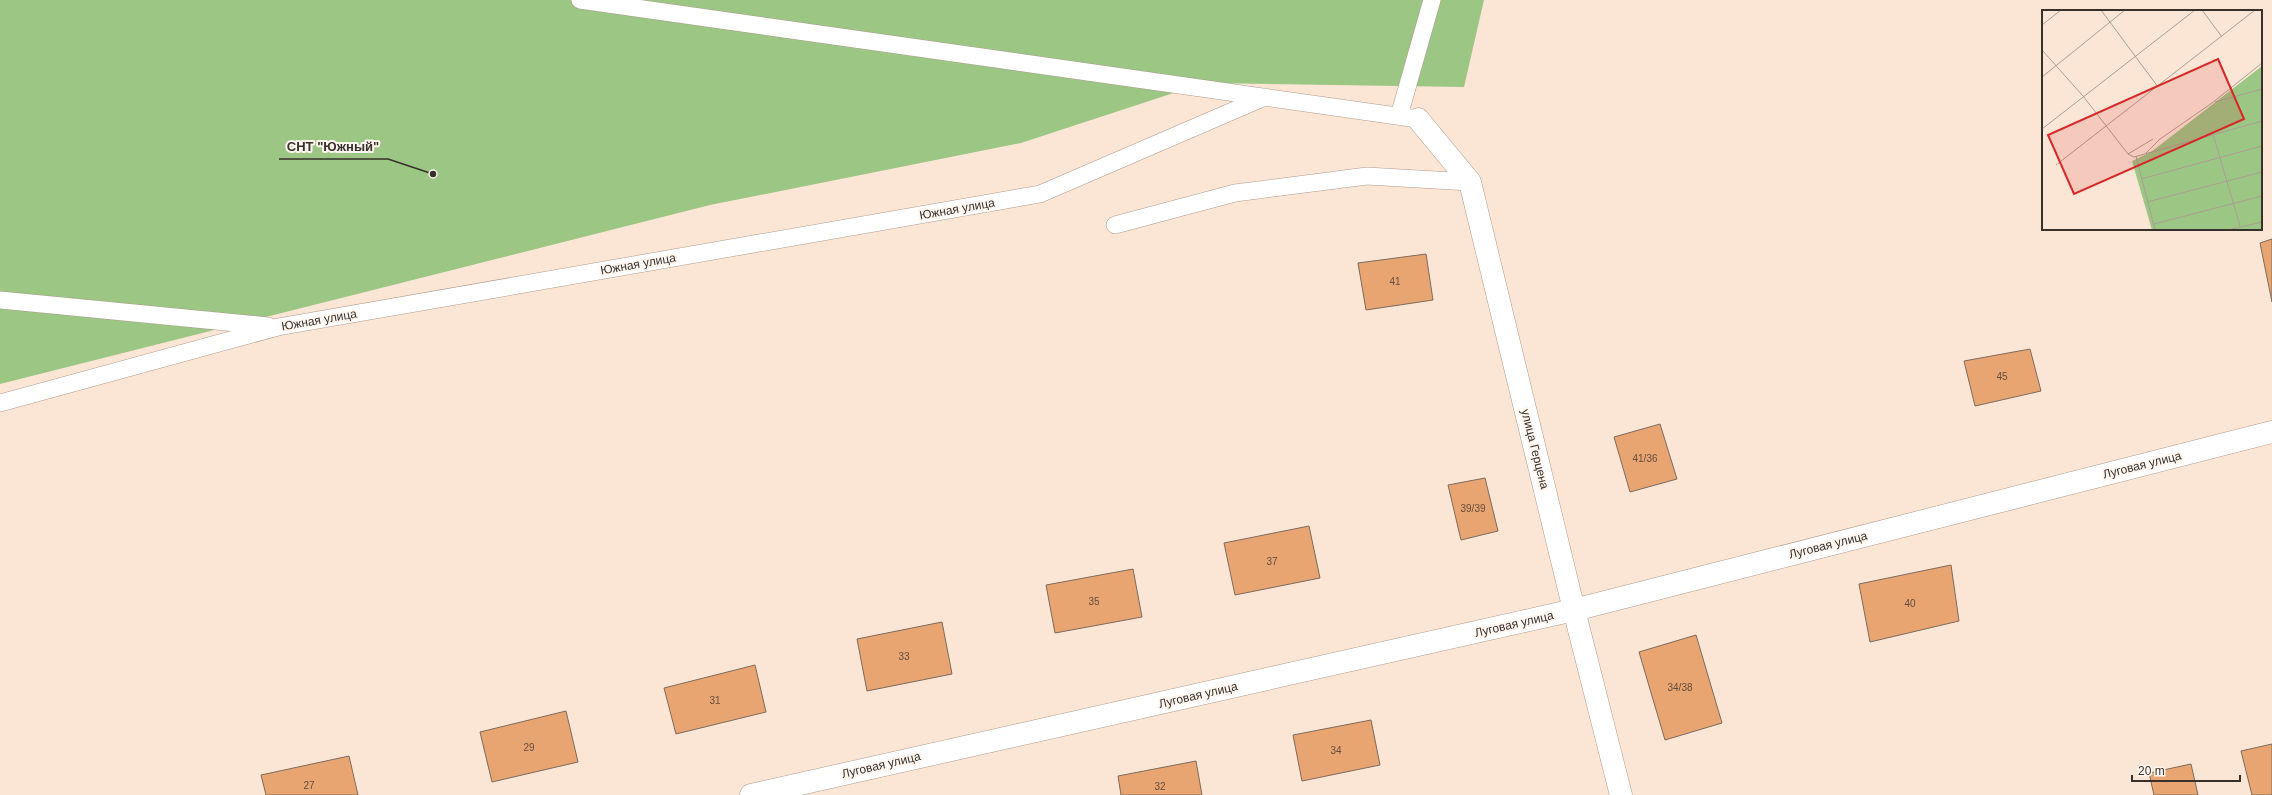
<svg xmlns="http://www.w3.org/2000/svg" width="2272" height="795" font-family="Arial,sans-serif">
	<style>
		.green { fill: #9bc684 }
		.building { fill: #e9a571; stroke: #7d6a5d }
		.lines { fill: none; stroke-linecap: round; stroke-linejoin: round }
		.service-casing { stroke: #ae9a8c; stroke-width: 18 }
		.minor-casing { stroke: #ae9a8c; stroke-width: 23 }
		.tertiary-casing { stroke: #ae9a8c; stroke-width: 23 }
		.service { stroke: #fff; stroke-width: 17 }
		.minor { stroke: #fff; stroke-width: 22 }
		.tertiary { stroke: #fff; stroke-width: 22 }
		.labels { text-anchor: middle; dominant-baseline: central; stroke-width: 4; stroke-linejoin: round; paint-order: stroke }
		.number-label { font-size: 10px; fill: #644d3c }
		.street-label { font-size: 12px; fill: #38302a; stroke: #fef6ef }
		.inset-road { fill: none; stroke: #ad9d91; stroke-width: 1 }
		.view { fill: #d62828; fill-opacity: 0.15; stroke: #d62828; stroke-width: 2 }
		.inset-edge { fill: none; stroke: #38302a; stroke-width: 2 }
		.leader { fill: none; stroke: #38302a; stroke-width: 1.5 }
		.callout-dot { fill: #38302a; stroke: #fef6ef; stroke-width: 1.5 }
		.callout-label { font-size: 13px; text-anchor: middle; font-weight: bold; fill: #38302a; stroke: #fef6ef; stroke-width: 4; stroke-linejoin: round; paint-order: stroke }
	</style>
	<rect width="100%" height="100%" fill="#fbe6d6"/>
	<path class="green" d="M 0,0 L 1484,0 L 1464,87 L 1204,83 L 1021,143 L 710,205 L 0,384 Z"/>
	<path class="building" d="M 2272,239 L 2272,302 L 2260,243 Z
		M 1426,254 L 1433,300 L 1366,310 L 1358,263 Z
		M 2030,349 L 2041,391 L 1975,406 L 1964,361 Z
		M 1660,424 L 1677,479 L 1630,492 L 1614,437 Z
		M 1485,478 L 1498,531 L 1461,540 L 1448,485 Z
		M 1309,526 L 1320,578 L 1235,595 L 1224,543 Z
		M 1951,565 L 1959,621 L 1870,642 L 1859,584 Z
		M 1133,569 L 1142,617 L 1055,633 L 1046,585 Z
		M 942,622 L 952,674 L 867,691 L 857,639 Z
		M 1696,635 L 1722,723 L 1665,740 L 1639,652 Z
		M 755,665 L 766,712 L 676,734 L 664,688 Z
		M 566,711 L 578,762 L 492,782 L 480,732 Z
		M 1371,720 L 1380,765 L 1302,781 L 1293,735 Z
		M 2272,744 L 2272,795 L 2252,795 L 2241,751 Z
		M 349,756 L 358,795 L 266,795 L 261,775 Z
		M 1196,761 L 1202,795 L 1121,795 L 1118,776 Z
		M 2191,764 L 2198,795 L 2154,795 L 2149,773 Z"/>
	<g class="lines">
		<g class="service-casing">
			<path id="service" d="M 580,0 L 1418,119
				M 1399,116 L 1432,0
				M 1115,225 L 1235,193 L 1367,176 L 1470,182
				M 0,300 L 268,326
				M 0,403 L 278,327 L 1040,194 L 1265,97"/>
		</g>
		<g class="minor-casing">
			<path id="minor" d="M 751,795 L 1574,610 L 2272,432"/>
		</g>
		<g class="tertiary-casing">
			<path id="tertiary" d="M 1418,119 L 1470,182 L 1574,610 L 1621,795"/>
		</g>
		<use href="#service" class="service"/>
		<use href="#minor" class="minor"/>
		<use href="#tertiary" class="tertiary"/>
	</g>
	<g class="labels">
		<g class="number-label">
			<text x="1395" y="281">41</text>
			<text x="2002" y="376">45</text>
			<text x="1645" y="458">41/36</text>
			<text x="1473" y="508">39/39</text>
			<text x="1272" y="561">37</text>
			<text x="1094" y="601">35</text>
			<text x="1910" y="603">40</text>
			<text x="904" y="656">33</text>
			<text x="1680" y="687">34/38</text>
			<text x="715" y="700">31</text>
			<text x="529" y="747">29</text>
			<text x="1336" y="750">34</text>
			<text x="309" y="785">27</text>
			<text x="1160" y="786">32</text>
		</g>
		<g class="street-label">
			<text transform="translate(957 209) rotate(-10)">Южная улица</text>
			<text transform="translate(638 264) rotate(-10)">Южная улица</text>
			<text transform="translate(319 320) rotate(-10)">Южная улица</text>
			<text transform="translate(1535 449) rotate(76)">улица Герцена</text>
			<text transform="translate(2142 465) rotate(-14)">Луговая улица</text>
			<text transform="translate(1828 545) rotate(-14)">Луговая улица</text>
			<text transform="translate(1514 624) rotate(-13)">Луговая улица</text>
			<text transform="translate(1198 695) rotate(-13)">Луговая улица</text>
			<text transform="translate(881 765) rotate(-13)">Луговая улица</text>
		</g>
	</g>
	<g transform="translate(2042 10)">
		<rect width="220" height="220" fill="#fbe6d6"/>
		<path d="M 220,56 L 220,220 L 110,220 L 90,151 L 109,142 Z" fill="#9bc684"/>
		<path class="inset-road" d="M 59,0 L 116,77M 160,0 L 180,27M 0,15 L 19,0M 0,40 L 41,86 L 86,144 L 92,147 L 220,111M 0,67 L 83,0M 173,92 L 220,79M 0,119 L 153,0M 171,124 L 198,216M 104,143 L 118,129 L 170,93 L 220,53M 86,144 L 111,129M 94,146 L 113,220M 14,155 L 213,0M 99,169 L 220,136M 105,192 L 220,162M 112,214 L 220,186M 186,220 L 220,212"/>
		<path class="view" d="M 176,49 L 202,109 L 32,184 L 6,125 Z"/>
		<rect width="220" height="220" class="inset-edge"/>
	</g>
	<path class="leader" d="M433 174L388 159H279"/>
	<circle class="callout-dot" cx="433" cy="174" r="4"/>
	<g class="callout-label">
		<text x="333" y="151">СНТ "Южный"</text>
	</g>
	<path d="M2132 775v6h108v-6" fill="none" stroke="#38302a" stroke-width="2"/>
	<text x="2138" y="775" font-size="12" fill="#38302a" stroke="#fef6ef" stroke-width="3" paint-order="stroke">20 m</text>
</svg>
